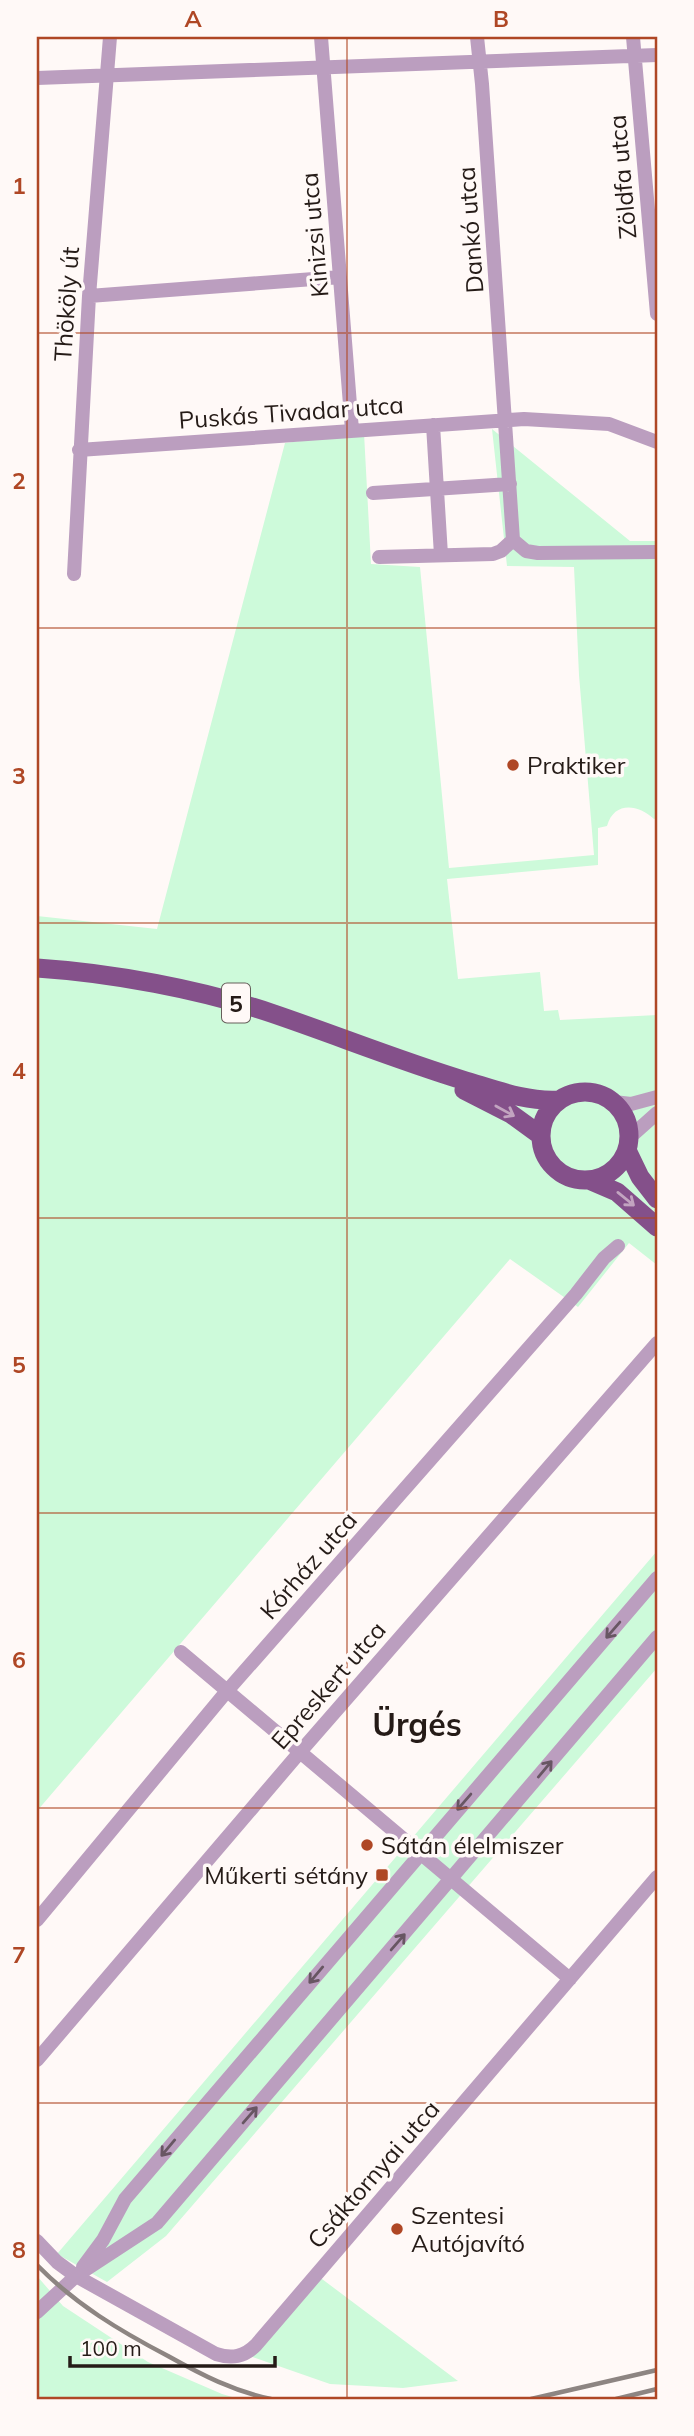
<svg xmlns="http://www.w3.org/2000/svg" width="694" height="2436" font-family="Mulish,sans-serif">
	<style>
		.green { fill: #cdfada }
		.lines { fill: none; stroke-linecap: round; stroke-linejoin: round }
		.minor { stroke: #bb9ebf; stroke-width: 14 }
		.major { stroke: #84508a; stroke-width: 19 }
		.rail { stroke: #8d8582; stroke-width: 4.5 }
		.oneway { stroke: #c2a4c0 }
		.oneway2 { stroke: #685663 }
		.grid { fill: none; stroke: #af4725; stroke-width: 2; stroke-opacity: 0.55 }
		.poi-dot { fill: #af4725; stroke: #fff9f7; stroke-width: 2.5 }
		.labels { text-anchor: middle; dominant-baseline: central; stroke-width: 7; stroke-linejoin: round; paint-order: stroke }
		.shield { fill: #fff9f7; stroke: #665e5a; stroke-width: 2 }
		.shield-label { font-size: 23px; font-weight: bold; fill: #251b17 }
		.street-label { font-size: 24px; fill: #251b17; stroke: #fff9f7 }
		.poi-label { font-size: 24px; fill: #251b17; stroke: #fff9f7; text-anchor: start }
		.district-label { font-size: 32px; font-weight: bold; fill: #251b17; stroke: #fff9f7 }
		.neatline { fill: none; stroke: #af4725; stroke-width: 2.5 }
		.grid-label { font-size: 23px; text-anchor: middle; font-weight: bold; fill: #af4725 }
	</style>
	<rect width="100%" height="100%" fill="#fff9f7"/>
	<path class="green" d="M 492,429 L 630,541 L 657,541 L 657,818 L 654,819 C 638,804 614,801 607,826 L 598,828 L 598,865 L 447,879 L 458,979 L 540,972 L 544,1011 L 558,1010 L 560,1020 L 657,1015 L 657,1265 L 629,1243 L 578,1307 L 510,1259 L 37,1811 L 37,916 L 157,929 L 285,443 L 364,433 L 371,564 L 420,567 L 449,868 L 594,855 L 579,675 L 574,567 L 507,566 Z
		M 657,1551 L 657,1668 L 166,2236 L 107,2282 L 57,2254 Z
		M 37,2276 L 63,2306 L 148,2362 L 222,2394 L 239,2399 L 37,2399 Z
		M 318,2276 L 458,2381 L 403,2388 L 330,2384 L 244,2354 Z"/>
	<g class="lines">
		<path class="minor" d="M 321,37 L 352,430
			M 477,37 L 482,84 L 513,540 L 526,551 L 538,553 L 657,552
			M 633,37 L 657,314
			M 37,78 L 657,55
			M 89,296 L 340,277
			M 433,425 L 441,555
			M 79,450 L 524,419 L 609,424 L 657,442
			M 373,493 L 510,484
			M 379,557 L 493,554 L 501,551 L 513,540
			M 74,574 L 89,296 L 110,37
			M 614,1102 L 631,1104 L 657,1097
			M 629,1138 L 657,1113
			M 181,1652 L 570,1979
			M 37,1920 L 227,1691 L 576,1294 L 604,1258 L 618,1246
			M 37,2060 L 300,1752 L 657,1343
			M 37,2241 L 57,2262 L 76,2276 L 216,2354 C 232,2359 244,2357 256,2345 L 657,1877
			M 83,2267 L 103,2240 L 125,2199 L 657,1578
			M 37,2312 L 76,2276 L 157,2223 L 657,1637"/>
		<path class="major" d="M 37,968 C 112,973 199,989 271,1013 C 336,1035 400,1061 466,1081 C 496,1090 527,1102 559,1100
			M 464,1090 L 511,1114 L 540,1135
			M541 1136a44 44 0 1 1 88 0a44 44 0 1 1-88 0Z
			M 627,1150 L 640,1177 L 657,1199
			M 589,1180 L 617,1192 L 657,1227"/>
		<path class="rail" d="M 37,2265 C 75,2304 120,2331 168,2356 C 202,2375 233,2391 271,2399
			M 531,2399 L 657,2370
			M 616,2399 L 657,2389"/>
	</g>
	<defs><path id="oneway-shaft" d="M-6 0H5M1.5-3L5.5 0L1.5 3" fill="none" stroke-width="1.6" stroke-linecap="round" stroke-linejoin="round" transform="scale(1.75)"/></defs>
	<g class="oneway">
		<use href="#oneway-shaft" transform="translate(505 1111) rotate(29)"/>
		<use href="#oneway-shaft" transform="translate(626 1199) rotate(39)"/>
	</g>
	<g class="oneway2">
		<use href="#oneway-shaft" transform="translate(613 1630) rotate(131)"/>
		<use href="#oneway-shaft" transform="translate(545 1769) rotate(-50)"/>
		<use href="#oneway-shaft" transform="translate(464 1802) rotate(131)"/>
		<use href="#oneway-shaft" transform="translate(398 1942) rotate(-49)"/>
		<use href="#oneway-shaft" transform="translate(316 1975) rotate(130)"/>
		<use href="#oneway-shaft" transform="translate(250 2115) rotate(-49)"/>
		<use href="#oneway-shaft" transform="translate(168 2148) rotate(130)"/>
	</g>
	<path class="grid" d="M 347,37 L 347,2399M 37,333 L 657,333M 37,628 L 657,628M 37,923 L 657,923M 37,1218 L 657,1218M 37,1513 L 657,1513M 37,1808 L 657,1808M 37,2103 L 657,2103"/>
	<g class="poi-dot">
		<circle cx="513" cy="765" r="7"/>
		<circle cx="367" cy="1845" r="7"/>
		<rect x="375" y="1868" width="14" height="14" rx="3.5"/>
		<circle cx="397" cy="2229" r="7"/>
	</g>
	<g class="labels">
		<rect class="shield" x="222" y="983.5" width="28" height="39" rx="5"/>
		<g class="shield-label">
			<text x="236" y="1003">5</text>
		</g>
		<g class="street-label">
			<text transform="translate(622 177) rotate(-95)">Zöldfa utca</text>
			<text transform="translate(470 230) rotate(-94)">Dankó utca</text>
			<text transform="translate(314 235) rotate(-95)">Kinizsi utca</text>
			<text transform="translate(66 304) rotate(-86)">Thököly út</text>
			<text transform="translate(291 412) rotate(-4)">Puskás Tivadar utca</text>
			<text transform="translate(308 1565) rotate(-49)">Kórház utca</text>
			<text transform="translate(328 1685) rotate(-49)">Epreskert utca</text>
			<text transform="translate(373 2174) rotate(-49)">Csáktornyai utca</text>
		</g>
		<g class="poi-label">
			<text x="527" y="765">Praktiker</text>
			<text x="381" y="1845">Sátán élelmiszer</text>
			<text x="368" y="1875" text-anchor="end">Műkerti sétány</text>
			<text x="411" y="2215">Szentesi<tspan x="411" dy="28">Autójavító</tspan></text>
		</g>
		<g class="district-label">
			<text x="417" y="1724">Ürgés</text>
		</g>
	</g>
	<rect width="694" height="2436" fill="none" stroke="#fff9f7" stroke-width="77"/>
	<path d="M70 2356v10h205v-10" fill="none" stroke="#251b17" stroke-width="3.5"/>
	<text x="80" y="2356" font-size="21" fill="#251b17" stroke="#fff9f7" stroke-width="5" paint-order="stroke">100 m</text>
	<rect x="38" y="38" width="618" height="2360" class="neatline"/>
	<g class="grid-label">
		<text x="193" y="27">A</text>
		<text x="501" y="27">B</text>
		<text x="19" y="194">1</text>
		<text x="19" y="489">2</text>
		<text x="19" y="784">3</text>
		<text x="19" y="1079">4</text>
		<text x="19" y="1373">5</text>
		<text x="19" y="1668">6</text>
		<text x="19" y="1963">7</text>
		<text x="19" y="2258">8</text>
	</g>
</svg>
